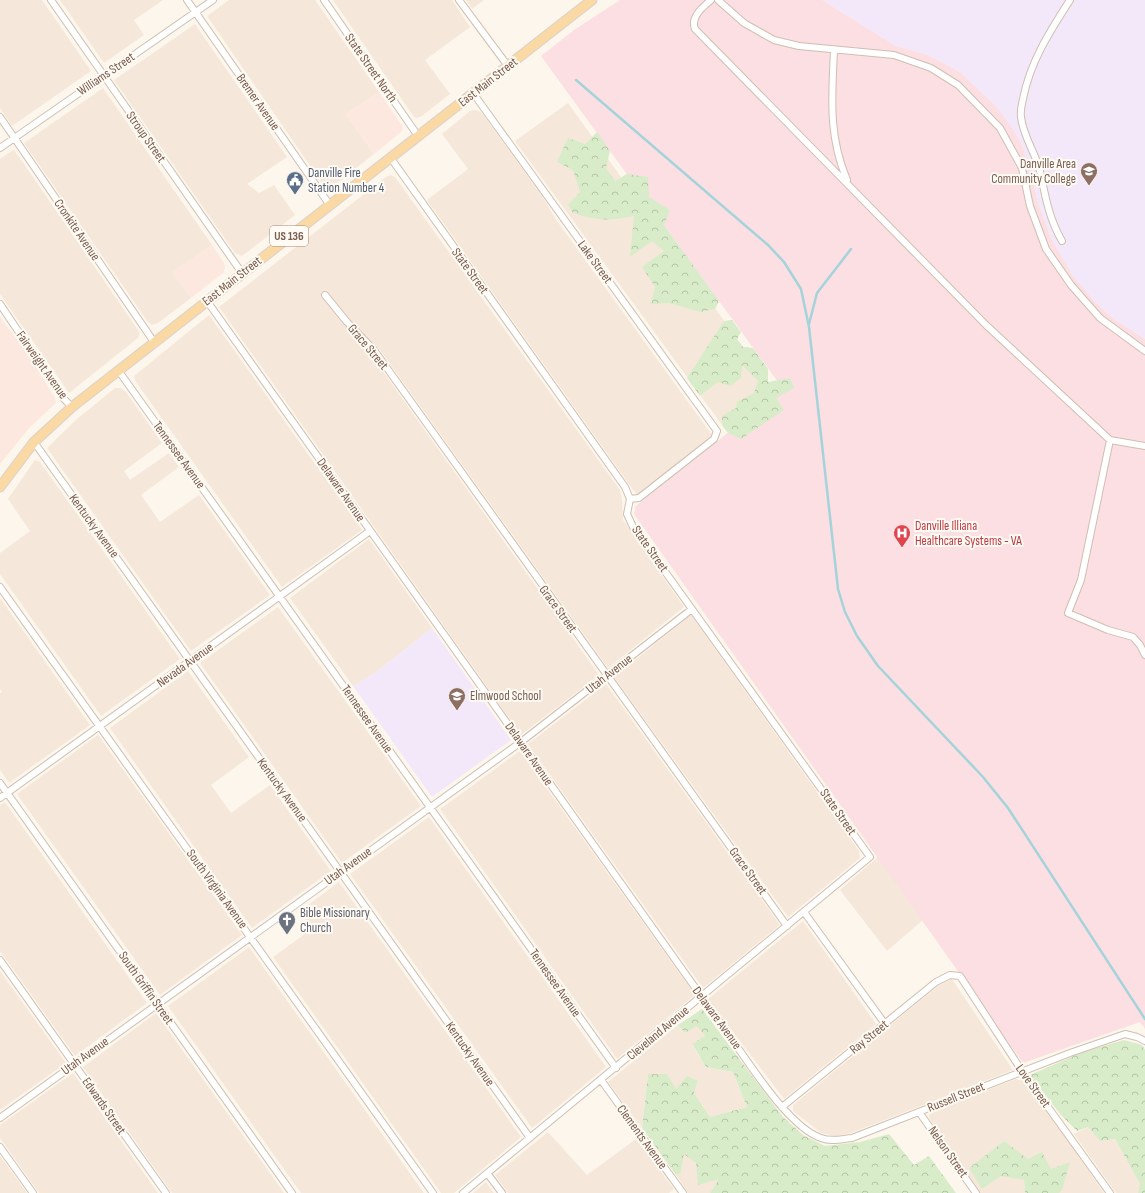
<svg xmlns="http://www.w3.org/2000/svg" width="1145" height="1193" font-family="'Sofia Sans Condensed',sans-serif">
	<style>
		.residential { fill: #f5e8da }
		.commercial { fill: #fde8e0 }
		.education { fill: #f3e8fa }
		.medical { fill: #fbdfe3 }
		.forest { fill: url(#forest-crowns) }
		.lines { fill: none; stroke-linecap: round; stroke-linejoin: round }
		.stream { stroke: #a5d3da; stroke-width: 2.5 }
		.street-casing { stroke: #d1beb0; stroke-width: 8 }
		.primary-casing { stroke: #dad1cd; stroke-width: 11 }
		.street { stroke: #fff; stroke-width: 6 }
		.primary { stroke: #fbd9a5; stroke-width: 9 }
		.labels { text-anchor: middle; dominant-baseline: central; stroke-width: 4; stroke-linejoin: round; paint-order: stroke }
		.shield { fill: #fffaf3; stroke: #a28b7f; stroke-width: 1 }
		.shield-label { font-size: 12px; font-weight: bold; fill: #7a5c4d }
		.street-label { font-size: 13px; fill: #7a5c4d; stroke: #fffaf3 }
		.education-label { font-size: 13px; fill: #785e54; stroke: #fffaf3; text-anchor: end }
		.service-label { font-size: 13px; fill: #4e5e75; stroke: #fffaf3; text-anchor: start }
		.health-label { font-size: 13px; fill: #be3a42; stroke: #fffaf3; text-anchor: start }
		.worship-label { font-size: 13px; fill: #5b616d; stroke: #fffaf3; text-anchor: start }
	</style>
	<defs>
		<pattern id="forest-crowns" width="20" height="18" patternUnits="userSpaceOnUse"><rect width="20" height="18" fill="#d8ecc9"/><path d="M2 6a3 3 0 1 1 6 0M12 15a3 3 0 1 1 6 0" fill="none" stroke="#b4c2a5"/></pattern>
	</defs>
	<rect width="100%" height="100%" fill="#fdf6ec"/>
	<path class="residential" d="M 0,0 L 42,0 L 91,71 L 12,126 L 0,108 Z
		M 60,0 L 163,0 L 134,20 L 144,35 L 104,63 Z
		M 229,0 L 315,0 L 379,92 L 346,114 L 374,154 L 333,186 L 328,188 L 324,186 L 207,16 Z
		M 333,0 L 452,0 L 470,27 L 425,60 L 450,94 L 422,116 L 417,118 L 414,117 Z
		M 466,0 L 484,0 L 472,9 Z
		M 195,24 L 287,157 L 247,184 L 259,193 L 274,185 L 295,215 L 242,256 L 235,253 L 114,80 Z
		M 103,88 L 212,245 L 173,272 L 191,298 L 158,323 L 152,325 L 148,322 L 24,143 Z
		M 568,103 L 773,389 L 722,425 L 515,141 Z
		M 476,110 L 482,113 L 544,199 L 557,221 L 712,435 L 640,493 L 636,494 L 427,200 L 468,169 L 442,134 L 470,111 Z
		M 13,150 L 15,151 L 140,333 L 138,338 L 69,393 L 0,294 L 0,159 Z
		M 391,175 L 395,177 L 620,490 L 622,499 L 623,520 L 684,607 L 608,668 L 380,350 L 348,319 L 326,290 L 321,293 L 372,356 L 599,675 L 521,735 L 219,307 L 386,177 Z
		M 209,315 L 362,530 L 282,587 L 136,382 L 134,376 Z
		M 115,388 L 121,388 L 126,392 L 162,443 L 124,471 L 130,480 L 169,453 L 179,467 L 141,495 L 160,522 L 199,495 L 270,595 L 191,651 L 47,448 L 77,419 Z
		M 35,460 L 40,462 L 180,659 L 101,716 L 0,574 L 0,553 L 30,531 L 8,499 Z
		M 369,539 L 432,628 L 375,673 L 353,686 L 290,598 Z
		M 0,598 L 90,725 L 9,783 L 0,770 L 0,693 L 2,692 L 0,689 Z
		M 278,607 L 421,806 L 342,863 L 200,663 Z
		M 691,615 L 859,851 L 860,858 L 788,917 L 614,677 Z
		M 188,671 L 249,757 L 211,785 L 231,813 L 270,785 L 331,871 L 252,928 L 110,728 Z
		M 606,684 L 780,925 L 703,988 L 528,744 Z
		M 98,735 L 242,935 L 160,995 L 17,794 Z
		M 520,751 L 695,995 L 617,1059 L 440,809 Z
		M 5,802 L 147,1003 L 75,1056 L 0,951 L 0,805 Z
		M 429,817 L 606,1067 L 532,1128 L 350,874 Z
		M 878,857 L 923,920 L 887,951 L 840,890 Z
		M 339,882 L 521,1137 L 454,1193 L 441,1193 L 273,957 L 312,929 L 300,911 Z
		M 803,921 L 876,1024 L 784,1099 L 708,999 Z
		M 249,947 L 424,1193 L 301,1193 L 168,1006 Z
		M 0,971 L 66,1063 L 0,1110 Z
		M 952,979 L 1013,1070 L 851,1133 L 836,1136 L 821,1133 L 793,1111 L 793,1105 L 938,986 Z
		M 156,1013 L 284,1193 L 172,1193 L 83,1067 Z
		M 678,1025 L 685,1033 L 697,1025 L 705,1036 L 692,1045 L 706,1067 L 733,1072 L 747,1107 L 710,1117 L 694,1093 L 698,1081 L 676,1089 L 648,1074 L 642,1128 L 608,1082 Z
		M 73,1073 L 158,1193 L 39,1193 L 0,1138 L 0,1125 Z
		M 1016,1079 L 1023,1081 L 1063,1134 L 1104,1193 L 1047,1193 L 1004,1141 L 969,1168 L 1024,1180 L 1025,1193 L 980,1193 L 929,1118 L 930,1112 Z
		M 1088,1127 L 1100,1141 L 1115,1139 L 1145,1193 L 1116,1193 L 1074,1134 Z
		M 548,1132 L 587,1175 L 636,1139 L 674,1189 L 669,1193 L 508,1193 L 495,1175 Z
		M 684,1154 L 705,1154 L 733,1193 L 688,1193 L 676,1175 L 681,1173 Z
		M 0,1156 L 27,1193 L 0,1193 Z
		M 486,1182 L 494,1193 L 473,1193 Z"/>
	<path class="commercial" d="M 379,92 L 403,127 L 401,132 L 374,154 L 346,114 Z
		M 212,245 L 224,263 L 225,268 L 223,273 L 191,298 L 172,272 Z
		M 0,317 L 30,357 L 55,398 L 56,403 L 30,427 L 0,464 Z"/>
	<path class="education" d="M 822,0 L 1145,0 L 1145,339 L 1114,319 L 1096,303 L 1073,276 L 1051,238 L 1038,203 L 1030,168 L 1022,145 L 996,106 L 960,72 L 928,55 L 896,46 Z
		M 432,628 L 511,740 L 432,797 L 353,686 L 375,673 Z"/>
	<path class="medical" d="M 620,0 L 822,0 L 896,46 L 928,55 L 960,72 L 996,106 L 1010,125 L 1022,145 L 1030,168 L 1038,203 L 1051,238 L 1073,276 L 1096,303 L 1114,319 L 1145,339 L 1145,1029 L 1140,1022 L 1023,1063 L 634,514 L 636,506 L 783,389 L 541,56 L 574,30 Z"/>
	<path class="forest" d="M 597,132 L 610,151 L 606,168 L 615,181 L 627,174 L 648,177 L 649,197 L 670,210 L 664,225 L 719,301 L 715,309 L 700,312 L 669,303 L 651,304 L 655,287 L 642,267 L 664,251 L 652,241 L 630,257 L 634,216 C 608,221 598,221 573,213 L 568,205 L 580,192 L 573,170 L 557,162 L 568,138 L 585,144 Z
		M 732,320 L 741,332 L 737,339 L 743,347 L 753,348 L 768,369 L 768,382 L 790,378 L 794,388 L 776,398 L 784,410 L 741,439 L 728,433 L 722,425 L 722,416 L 736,408 L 737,402 L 754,393 L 758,381 L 742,365 L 741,378 L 730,386 L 718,382 L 700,396 L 687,378 L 724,321 Z
		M 702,1009 L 783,1117 L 803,1135 L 825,1146 L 860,1142 L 889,1134 L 914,1165 L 929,1156 L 956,1193 L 710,1193 L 719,1179 L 698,1185 L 696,1163 L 684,1154 L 681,1173 L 676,1175 L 642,1128 L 648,1074 L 667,1074 L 676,1089 L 687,1076 L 698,1081 L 694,1093 L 710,1117 L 747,1107 L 733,1072 L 706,1067 L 692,1044 L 705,1036 L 697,1026 L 685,1033 L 678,1025 Z
		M 1124,1040 L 1142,1045 L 1145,1050 L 1145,1193 L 1138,1193 L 1140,1184 L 1115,1139 L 1100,1141 L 1088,1127 L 1077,1131 L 1061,1115 L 1030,1075 L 1083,1052 Z
		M 1004,1141 L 1028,1159 L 1042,1152 L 1051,1169 L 1070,1162 L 1062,1190 L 1059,1193 L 1025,1193 L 1024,1180 L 1001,1176 L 982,1189 L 969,1168 Z"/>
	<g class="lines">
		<path class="stream" d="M 576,80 L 768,245 L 784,262 L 801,289 L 809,327 L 838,589 L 845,612 L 857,636 L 878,666 L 983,777 L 1008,808 L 1145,1019
			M 809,324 L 817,293 L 851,249"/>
		<g class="street-casing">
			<path id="street" d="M 51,0 L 242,273
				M 187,0 L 329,204
				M 324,0 L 418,136
				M 459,0 L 508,66
				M 711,0 C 703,7 690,17 695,29 L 986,325 L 1110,440 L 1145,446
				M 718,0 L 744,23 L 774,40 L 799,46 L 894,55 L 931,68 L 958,85 L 1000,128 L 1022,168 L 1030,206 L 1046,249 L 1071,285 L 1100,318 L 1145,351
				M 834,50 C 832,97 828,135 847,180
				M 473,93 L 717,431 L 714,439 L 639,498 L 630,499
				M 0,117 L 154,342
				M 0,148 L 213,0
				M 390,157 L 625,487 L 630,499 L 627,514 L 633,527 L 870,857 L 463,1193
				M 1062,241 C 1049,219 1045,195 1040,171 C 1035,152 1023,136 1021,117 C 1020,111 1022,104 1023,99 C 1030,62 1050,31 1070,0
				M 325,295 L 347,322 L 374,350 L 787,926
				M 207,301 L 731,1038 C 751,1066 789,1127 821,1138 C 831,1142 841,1139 852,1138 L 1070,1053 L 1125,1034 L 1137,1037 L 1145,1041
				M 0,304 L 63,398 L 72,407
				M 118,370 L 616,1068
				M 1110,440 L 1081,580 L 1068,613 L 1108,630 L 1133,637 L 1140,645 L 1145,655
				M 34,442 L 530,1138
				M 0,587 L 433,1193
				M 0,783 L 292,1193
				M 0,798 L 370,531
				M 804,912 L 885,1024
				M 0,960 L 166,1193
				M 601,1080 L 683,1193
				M 782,1107 L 936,982 L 950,975 L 960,976 L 1022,1071 L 1110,1193
				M 919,1112 L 976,1193
				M 0,1118 L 521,742 L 692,609
				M 0,1147 L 33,1193
				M 487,1173 L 502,1193"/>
		</g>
		<g class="primary-casing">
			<path id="primary" d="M 0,487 L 34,442 L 72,407 L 592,0"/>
		</g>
		<use href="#street" class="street"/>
		<use href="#primary" class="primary"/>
	</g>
	<defs>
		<g id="university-pin" transform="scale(0.9)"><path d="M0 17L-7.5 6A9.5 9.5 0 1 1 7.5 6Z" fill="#8d6e63" stroke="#fffaf3"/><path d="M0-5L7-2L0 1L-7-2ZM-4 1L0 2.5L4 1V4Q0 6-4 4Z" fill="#fff"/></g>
		<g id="civic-pin" transform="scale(0.9)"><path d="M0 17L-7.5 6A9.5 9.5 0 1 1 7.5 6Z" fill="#5c6f8a" stroke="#fffaf3"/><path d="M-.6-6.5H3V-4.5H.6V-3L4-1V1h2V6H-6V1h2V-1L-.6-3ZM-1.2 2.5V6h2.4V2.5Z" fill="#fff"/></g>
		<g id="hospital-pin" transform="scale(0.9)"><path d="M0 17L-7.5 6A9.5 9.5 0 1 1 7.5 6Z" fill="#e0444e" stroke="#fffaf3"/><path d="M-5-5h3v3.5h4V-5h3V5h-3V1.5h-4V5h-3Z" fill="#fff"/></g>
		<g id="school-pin" transform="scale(0.9)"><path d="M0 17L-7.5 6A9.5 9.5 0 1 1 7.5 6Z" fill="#8d6e63" stroke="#fffaf3"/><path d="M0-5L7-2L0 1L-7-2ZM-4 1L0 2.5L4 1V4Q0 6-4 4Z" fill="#fff"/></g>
		<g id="church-pin" transform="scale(0.9)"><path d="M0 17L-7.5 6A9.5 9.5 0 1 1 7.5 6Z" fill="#6b7280" stroke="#fffaf3"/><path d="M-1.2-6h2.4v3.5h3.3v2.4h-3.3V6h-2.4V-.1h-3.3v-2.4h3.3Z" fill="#fff"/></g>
	</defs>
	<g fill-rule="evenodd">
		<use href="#university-pin" x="1089" y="171"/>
		<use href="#civic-pin" x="295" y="180"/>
		<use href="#hospital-pin" x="902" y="533"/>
		<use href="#school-pin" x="457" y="696"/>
		<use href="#church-pin" x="287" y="920"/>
	</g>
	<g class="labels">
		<rect class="shield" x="270" y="226" width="38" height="20" rx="3"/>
		<g class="shield-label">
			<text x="289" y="236">US 136</text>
		</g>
		<g class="street-label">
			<text transform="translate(371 68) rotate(55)">State Street North</text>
			<text transform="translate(106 74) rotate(-34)">Williams Street</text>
			<text transform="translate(488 82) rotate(-38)">East Main Street</text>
			<text transform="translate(258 102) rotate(55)">Bremer Avenue</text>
			<text transform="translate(146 137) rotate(55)">Stroup Street</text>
			<text transform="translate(77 230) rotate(56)">Cronkite Avenue</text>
			<text transform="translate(595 262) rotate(54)">Lake Street</text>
			<text transform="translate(470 271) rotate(54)">State Street</text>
			<text transform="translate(232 281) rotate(-38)">East Main Street</text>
			<text transform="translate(368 347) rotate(50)">Grace Street</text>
			<text transform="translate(42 365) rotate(55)">Fairweight Avenue</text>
			<text transform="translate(179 455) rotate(54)">Tennessee Avenue</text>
			<text transform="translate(341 490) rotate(55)">Delaware Avenue</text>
			<text transform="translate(94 526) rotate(54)">Kentucky Avenue</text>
			<text transform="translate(650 549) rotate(55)">State Street</text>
			<text transform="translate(558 609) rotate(54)">Grace Street</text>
			<text transform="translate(185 665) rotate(-36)">Nevada Avenue</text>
			<text transform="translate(609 674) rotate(-38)">Utah Avenue</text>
			<text transform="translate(367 719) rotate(55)">Tennessee Avenue</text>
			<text transform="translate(529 754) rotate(55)">Delaware Avenue</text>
			<text transform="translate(282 790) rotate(54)">Kentucky Avenue</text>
			<text transform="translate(838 812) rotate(55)">State Street</text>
			<text transform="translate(348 866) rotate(-36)">Utah Avenue</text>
			<text transform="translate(748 871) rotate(54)">Grace Street</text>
			<text transform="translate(217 889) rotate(54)">South Virginia Avenue</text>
			<text transform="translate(555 983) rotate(55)">Tennessee Avenue</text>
			<text transform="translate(146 988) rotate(55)">South Griffin Street</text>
			<text transform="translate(717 1018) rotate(54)">Delaware Avenue</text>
			<text transform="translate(658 1033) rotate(-40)">Cleveland Avenue</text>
			<text transform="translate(869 1037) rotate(-39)">Ray Street</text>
			<text transform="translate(470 1054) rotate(55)">Kentucky Avenue</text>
			<text transform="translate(85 1056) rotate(-36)">Utah Avenue</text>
			<text transform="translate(1033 1086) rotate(54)">Love Street</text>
			<text transform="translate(956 1097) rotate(-22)">Russell Street</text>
			<text transform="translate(104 1106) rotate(55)">Edwards Street</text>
			<text transform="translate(642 1137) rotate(54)">Clements Avenue</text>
			<text transform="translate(948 1152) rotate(55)">Nelson Street</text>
		</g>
		<g class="education-label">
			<text x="1076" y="164">Danville Area<tspan x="1076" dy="15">Community College</tspan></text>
			<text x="470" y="696" text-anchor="start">Elmwood School</text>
		</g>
		<g class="service-label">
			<text x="308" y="173">Danville Fire<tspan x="308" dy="15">Station Number 4</tspan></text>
		</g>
		<g class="health-label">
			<text x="915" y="526">Danville Illiana<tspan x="915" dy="15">Healthcare Systems - VA</tspan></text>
		</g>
		<g class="worship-label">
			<text x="300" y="913">Bible Missionary<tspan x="300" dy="15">Church</tspan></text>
		</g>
	</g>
</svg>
